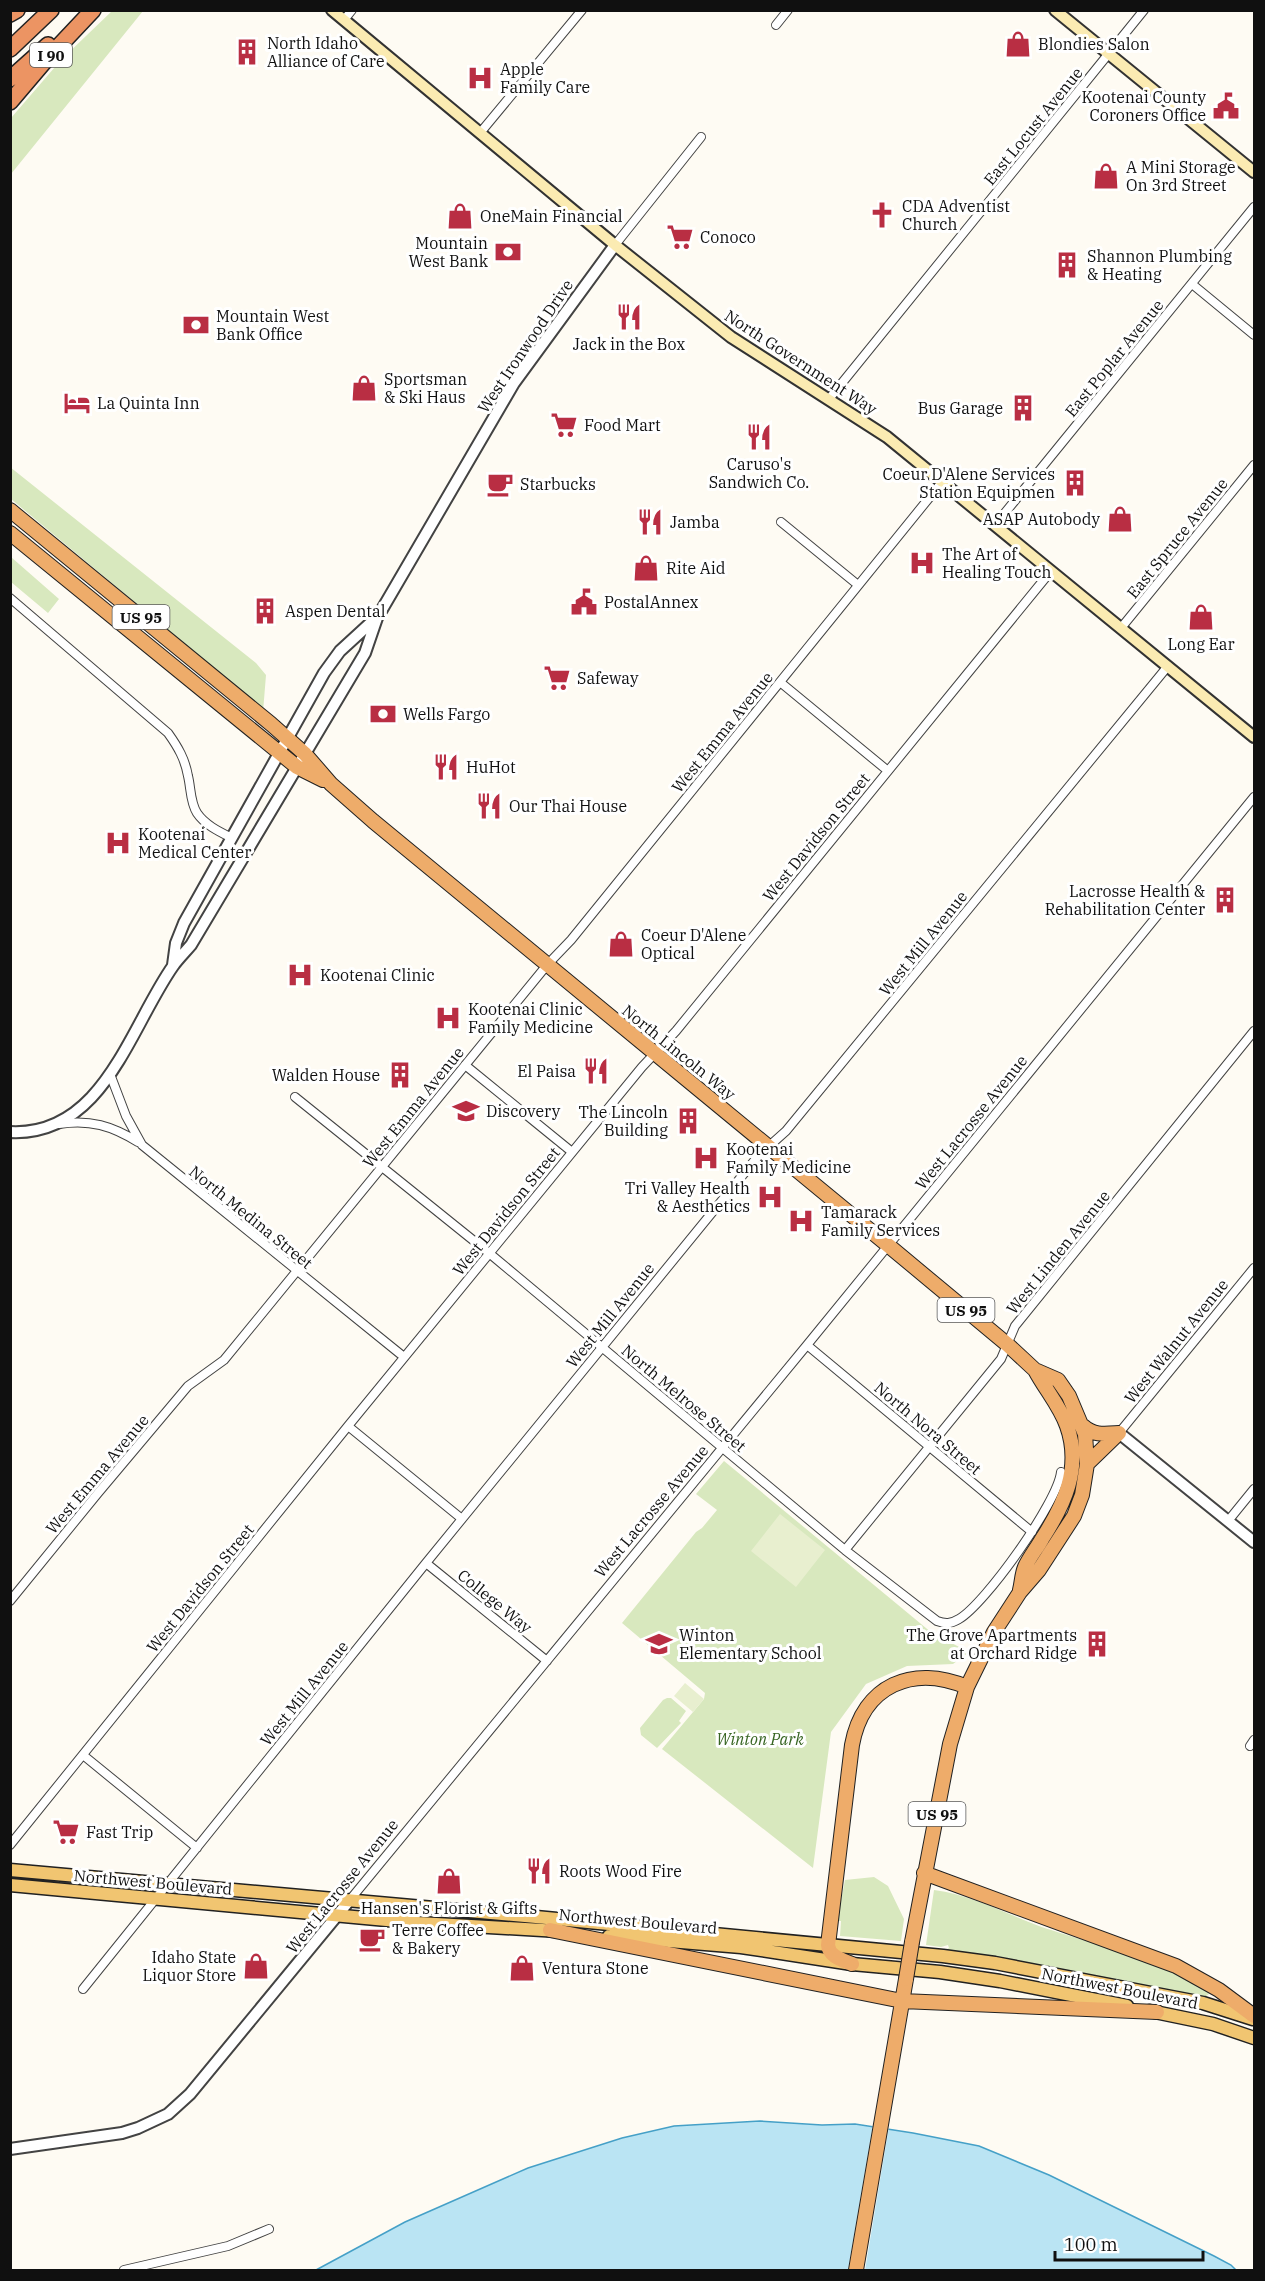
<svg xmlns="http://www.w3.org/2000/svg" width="1265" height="2281" font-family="'IBM Plex Serif',serif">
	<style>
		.green { fill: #d8e8be }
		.pitch { fill: #e8efcf }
		.water { fill: #bae4f3; stroke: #45a0c7; stroke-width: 1.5 }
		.pier { fill: #fefbf3 }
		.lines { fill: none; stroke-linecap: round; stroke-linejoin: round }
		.minor-casing { stroke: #434343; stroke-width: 10 }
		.tertiary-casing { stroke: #434343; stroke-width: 14 }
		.secondary-casing { stroke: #323232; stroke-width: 14 }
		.primary-casing { stroke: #212121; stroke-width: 15 }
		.trunk-casing { stroke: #212121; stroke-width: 16 }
		.motorway-casing { stroke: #212121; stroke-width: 18 }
		.minor { stroke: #fff; stroke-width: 8 }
		.tertiary { stroke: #fff; stroke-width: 10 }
		.secondary { stroke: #fbebb2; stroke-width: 10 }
		.primary { stroke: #f1c571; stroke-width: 12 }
		.trunk { stroke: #eeac6a; stroke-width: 14 }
		.motorway { stroke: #ec9463; stroke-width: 15 }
		.trunk-bridge-casing { stroke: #212121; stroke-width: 16; stroke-linecap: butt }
		.trunk-bridge { stroke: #eeac6a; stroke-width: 14 }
		.labels { text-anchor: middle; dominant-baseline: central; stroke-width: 6; stroke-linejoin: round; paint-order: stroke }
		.shield { fill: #fff; stroke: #585858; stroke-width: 1.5 }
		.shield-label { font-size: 15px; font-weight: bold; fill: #101010 }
		.poi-label { font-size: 16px; fill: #101010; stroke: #fff; text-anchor: start }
		.street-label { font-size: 16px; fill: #101010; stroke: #fff }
		.park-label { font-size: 16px; font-style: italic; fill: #376523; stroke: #fff }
	</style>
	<rect width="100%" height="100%" fill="#fefbf3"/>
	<path class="green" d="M 112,11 L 143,11 L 11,174 L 11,118 L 61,60 Z
		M 10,467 L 256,663 L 266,675 L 263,712 L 203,659 L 11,499 Z
		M 11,557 L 59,599 L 48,613 L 11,582 Z
		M 724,1461 L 932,1633 L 969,1652 L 953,1664 L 907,1666 L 866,1684 L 831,1732 L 813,1868 L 662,1749 L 704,1699 L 705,1693 L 622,1623 L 696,1532 L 702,1528 L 717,1510 L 696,1494 Z
		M 667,1698 L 671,1698 L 686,1711 L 679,1721 L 681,1723 L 657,1748 L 641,1735 L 640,1728 L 663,1700 Z
		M 874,1877 L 888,1886 L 904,1919 L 901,1941 L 840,1936 L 841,1921 L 837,1921 L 845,1880 Z
		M 934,1890 C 971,1895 1005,1913 1039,1926 C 1072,1938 1192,1969 1209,1994 L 1205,1997 L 941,1951 L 949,1948 L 948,1945 L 941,1947 L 926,1945 Z"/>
	<path class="pitch" d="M 780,1514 L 825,1550 L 796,1587 L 751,1551 Z
		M 685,1683 L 704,1699 L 693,1712 L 674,1696 Z"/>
	<path class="water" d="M 760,2121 L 822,2125 L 855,2124 L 913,2133 L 979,2146 L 1049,2175 L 1214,2256 L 1231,2265 L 1236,2270 L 316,2270 L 405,2222 L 528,2168 L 622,2138 L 674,2126 Z"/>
	<path class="pier" d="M 873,2124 L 889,2126 L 865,2270 L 848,2270 Z"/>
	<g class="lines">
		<g class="minor-casing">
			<path id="minor" d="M 344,20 L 352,10
				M 776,25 L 788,10
				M 480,133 L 582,10
				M 615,245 L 701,137
				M 1192,284 L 1254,335
				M 829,399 L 1144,10
				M 781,522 L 858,585
				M 995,525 L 1254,207
				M 10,598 L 168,733 C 178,747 185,759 188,776 C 191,788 190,802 197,813 C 205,825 220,832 232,838
				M 1121,628 L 1254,465
				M 780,682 L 888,771
				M 465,1065 L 572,1152
				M 110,1074 L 126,1116 L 142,1145 L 404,1357
				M 295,1097 L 489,1253 L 845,1550 L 937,1621 C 945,1624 951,1624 959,1619 C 985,1604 1058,1502 1061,1472
				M 59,1124 C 90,1119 112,1126 138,1142
				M 807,1345 L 1032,1532
				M 348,1426 L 462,1519
				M 1119,1433 L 1254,1268
				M 1228,1521 L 1254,1489
				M 845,1550 L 1001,1359 L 1015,1326 L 1254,1031
				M 426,1563 L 547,1661
				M 10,1601 L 98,1493 L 188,1386 L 224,1360 L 547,965 L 571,940 L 942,482
				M 1250,1746 L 1254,1740
				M 83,1755 L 197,1848
				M 10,1845 L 348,1426 L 642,1067 L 676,1031 L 1051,571
				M 349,1901 L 807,1345 L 1254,797
				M 83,1989 L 426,1563 L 746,1171 L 758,1156 L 786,1131 L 1168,666
				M 124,2270 L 228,2246 L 269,2229"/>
		</g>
		<g class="tertiary-casing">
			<path id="tertiary" d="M 173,965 L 176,943 L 184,923 L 324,673 L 340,651 L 376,618
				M 10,1132 C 103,1137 130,1027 173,966 C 178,959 185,952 191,945 L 365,653 L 377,618 L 514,383 L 615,245
				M 1119,1433 L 1254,1542
				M 10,2149 L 122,2133 L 138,2128 L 168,2114 L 190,2094 L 349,1901"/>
		</g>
		<g class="secondary-casing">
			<path id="secondary" d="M 332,10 L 615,245 L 731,337 L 887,437 L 1254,737
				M 1055,10 L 1254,172"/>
		</g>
		<g class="primary-casing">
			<path id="primary" d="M 10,1870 L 536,1917 L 943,1956 L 995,1963 L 1203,2003 L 1253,2019
				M 10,1885 L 419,1923 L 559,1931
				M 609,1936 L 741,1947 L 852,1964 L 940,1972 L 1000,1981 L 1127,2006
				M 1150,2011 L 1213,2024 L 1254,2038"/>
		</g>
		<g class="trunk-casing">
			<path id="trunk" d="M 10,510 L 271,724 L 305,754 L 331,784 L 373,821 L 889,1246 L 1008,1345 L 1035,1370 L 1058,1380 L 1069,1396 L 1085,1434 L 1087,1464 L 1082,1495 L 1074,1516 L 1039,1570 L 1020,1592 L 994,1632 L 967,1687 L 950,1744 L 912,1942
				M 10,533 L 297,767 L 323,780
				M 1083,1426 C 1094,1436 1105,1434 1119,1433
				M 1087,1464 L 1119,1433
				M 1020,1590 C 1022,1582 1022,1574 1025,1567 C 1029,1558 1037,1548 1042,1539 C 1064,1505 1082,1468 1067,1426 C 1060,1406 1045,1389 1035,1370
				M 924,1873 L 1176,1966 L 1219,1990 L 1254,2016
				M 550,1930 L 902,2001 L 1157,2012
				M 852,1964 C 843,1960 829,1957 828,1945 L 852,1745 C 863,1685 913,1664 967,1687
				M 856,2270 L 906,1979"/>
		</g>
		<g class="motorway-casing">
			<path id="motorway" d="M 10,14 L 17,10
				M 10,49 L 51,10
				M 10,79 L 48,45
				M 10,102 L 44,62 L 93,10"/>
		</g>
		<use href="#minor" class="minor"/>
		<use href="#tertiary" class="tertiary"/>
		<use href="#secondary" class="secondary"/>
		<use href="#primary" class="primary"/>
		<use href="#trunk" class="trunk"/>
		<use href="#motorway" class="motorway"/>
		<g class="trunk-bridge-casing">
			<path id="trunk-bridge" d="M 906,1979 L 912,1942"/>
		</g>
		<use href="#trunk-bridge" class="trunk-bridge"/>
	</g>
	<defs>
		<g id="shop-bare" transform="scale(2.07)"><path d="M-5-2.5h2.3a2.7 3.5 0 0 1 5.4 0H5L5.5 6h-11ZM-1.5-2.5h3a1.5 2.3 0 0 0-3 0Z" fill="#b92e43" stroke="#fff" stroke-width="2.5" paint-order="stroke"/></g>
		<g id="building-bare" transform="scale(2.07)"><path d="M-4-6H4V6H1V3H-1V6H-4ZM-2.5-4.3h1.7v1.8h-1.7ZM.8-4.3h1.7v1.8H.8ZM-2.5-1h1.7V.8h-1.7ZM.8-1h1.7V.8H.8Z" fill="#b92e43" stroke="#fff" stroke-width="2.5" paint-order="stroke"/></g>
		<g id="hospital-bare" transform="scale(2.07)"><path d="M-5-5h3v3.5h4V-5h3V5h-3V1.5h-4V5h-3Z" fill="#b92e43" stroke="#fff" stroke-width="2.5" paint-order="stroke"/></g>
		<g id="civic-bare" transform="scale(2.07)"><path d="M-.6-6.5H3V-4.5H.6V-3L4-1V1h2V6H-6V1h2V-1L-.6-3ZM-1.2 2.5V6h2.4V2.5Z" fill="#b92e43" stroke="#fff" stroke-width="2.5" paint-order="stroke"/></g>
		<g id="church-bare" transform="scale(2.07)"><path d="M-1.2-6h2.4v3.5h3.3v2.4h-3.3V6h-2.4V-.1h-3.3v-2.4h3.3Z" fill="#b92e43" stroke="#fff" stroke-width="2.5" paint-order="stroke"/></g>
		<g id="supermarket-bare" transform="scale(2.07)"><path d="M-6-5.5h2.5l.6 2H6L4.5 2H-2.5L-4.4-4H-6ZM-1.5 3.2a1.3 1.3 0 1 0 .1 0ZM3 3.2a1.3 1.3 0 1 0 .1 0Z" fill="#b92e43" stroke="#fff" stroke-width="2.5" paint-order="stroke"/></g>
		<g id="bank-bare" transform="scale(2.07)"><path d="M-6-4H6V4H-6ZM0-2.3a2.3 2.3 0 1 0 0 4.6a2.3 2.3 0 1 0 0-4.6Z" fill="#b92e43" stroke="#fff" stroke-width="2.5" paint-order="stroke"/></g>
		<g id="restaurant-bare" transform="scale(2.07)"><path d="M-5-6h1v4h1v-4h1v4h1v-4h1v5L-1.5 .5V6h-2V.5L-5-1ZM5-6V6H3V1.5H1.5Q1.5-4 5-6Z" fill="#b92e43" stroke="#fff" stroke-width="2.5" paint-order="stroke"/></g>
		<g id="hotel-bare" transform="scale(2.07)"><path d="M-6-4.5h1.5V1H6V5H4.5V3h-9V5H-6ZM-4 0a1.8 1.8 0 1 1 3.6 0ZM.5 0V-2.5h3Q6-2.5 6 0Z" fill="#b92e43" stroke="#fff" stroke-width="2.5" paint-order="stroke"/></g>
		<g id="cafe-bare" transform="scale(2.07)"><path d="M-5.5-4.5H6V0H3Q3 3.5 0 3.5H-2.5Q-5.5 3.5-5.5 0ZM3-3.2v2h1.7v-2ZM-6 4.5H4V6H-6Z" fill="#b92e43" stroke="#fff" stroke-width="2.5" paint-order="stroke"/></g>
		<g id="school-bare" transform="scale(2.07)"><path d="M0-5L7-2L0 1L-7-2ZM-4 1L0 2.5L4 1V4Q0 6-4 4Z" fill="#b92e43" stroke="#fff" stroke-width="2.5" paint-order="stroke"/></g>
	</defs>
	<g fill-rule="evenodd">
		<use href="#shop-bare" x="1018" y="44"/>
		<use href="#building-bare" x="247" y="52"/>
		<use href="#hospital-bare" x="480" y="78"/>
		<use href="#civic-bare" x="1226" y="106"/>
		<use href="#shop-bare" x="1106" y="176"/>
		<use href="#church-bare" x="882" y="215"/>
		<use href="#shop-bare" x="460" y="216"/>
		<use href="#supermarket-bare" x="680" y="237"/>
		<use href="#bank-bare" x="508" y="252"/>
		<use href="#building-bare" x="1067" y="265"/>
		<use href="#restaurant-bare" x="629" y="317"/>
		<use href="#bank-bare" x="196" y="325"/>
		<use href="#shop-bare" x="364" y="388"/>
		<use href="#hotel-bare" x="77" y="403"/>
		<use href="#building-bare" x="1023" y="408"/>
		<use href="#supermarket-bare" x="564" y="425"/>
		<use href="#restaurant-bare" x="759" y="437"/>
		<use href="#building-bare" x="1075" y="483"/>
		<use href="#cafe-bare" x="500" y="484"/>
		<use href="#shop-bare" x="1120" y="519"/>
		<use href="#restaurant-bare" x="650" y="522"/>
		<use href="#hospital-bare" x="922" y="563"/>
		<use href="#shop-bare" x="646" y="568"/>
		<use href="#civic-bare" x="584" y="602"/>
		<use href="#building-bare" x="265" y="611"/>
		<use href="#shop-bare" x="1201" y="617"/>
		<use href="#supermarket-bare" x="557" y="678"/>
		<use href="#bank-bare" x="383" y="714"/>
		<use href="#restaurant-bare" x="446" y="767"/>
		<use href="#restaurant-bare" x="489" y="806"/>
		<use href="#hospital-bare" x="118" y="843"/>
		<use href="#building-bare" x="1225" y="900"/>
		<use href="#shop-bare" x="621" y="944"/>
		<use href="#hospital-bare" x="300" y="975"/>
		<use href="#hospital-bare" x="448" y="1018"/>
		<use href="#restaurant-bare" x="596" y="1071"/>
		<use href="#building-bare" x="400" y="1075"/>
		<use href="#school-bare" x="466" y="1111"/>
		<use href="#building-bare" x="688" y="1121"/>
		<use href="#hospital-bare" x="706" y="1158"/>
		<use href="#hospital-bare" x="770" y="1197"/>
		<use href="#hospital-bare" x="801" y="1221"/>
		<use href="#school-bare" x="659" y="1644"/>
		<use href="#building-bare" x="1097" y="1644"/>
		<use href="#supermarket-bare" x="66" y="1832"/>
		<use href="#restaurant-bare" x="539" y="1871"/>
		<use href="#shop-bare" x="449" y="1881"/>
		<use href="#cafe-bare" x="372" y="1939"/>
		<use href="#shop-bare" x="256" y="1966"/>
		<use href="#shop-bare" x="522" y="1968"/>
	</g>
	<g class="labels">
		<g class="shield">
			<rect x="30" y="43" width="42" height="24" rx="4.5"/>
			<rect x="112.5" y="605" width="57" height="24" rx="4.5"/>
			<rect x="937.5" y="1298" width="57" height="24" rx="4.5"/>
			<rect x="908.5" y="1802" width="57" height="24" rx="4.5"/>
		</g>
		<g class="shield-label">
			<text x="51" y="55">I 90</text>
			<text x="141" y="617">US 95</text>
			<text x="966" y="1310">US 95</text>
			<text x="937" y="1814">US 95</text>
		</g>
		<g class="poi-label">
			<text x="267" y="43">North Idaho<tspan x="267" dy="18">Alliance of Care</tspan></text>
			<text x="1038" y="44">Blondies Salon</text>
			<text x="500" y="69">Apple<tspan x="500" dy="18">Family Care</tspan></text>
			<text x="1206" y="97" text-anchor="end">Kootenai County<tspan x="1206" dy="18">Coroners Office</tspan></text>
			<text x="1126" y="167">A Mini Storage<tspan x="1126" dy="18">On 3rd Street</tspan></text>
			<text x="902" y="206">CDA Adventist<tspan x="902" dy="18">Church</tspan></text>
			<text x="480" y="216">OneMain Financial</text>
			<text x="700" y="237">Conoco</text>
			<text x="488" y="243" text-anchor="end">Mountain<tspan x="488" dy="18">West Bank</tspan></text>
			<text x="1087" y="256">Shannon Plumbing<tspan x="1087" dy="18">&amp; Heating</tspan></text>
			<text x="216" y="316">Mountain West<tspan x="216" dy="18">Bank Office</tspan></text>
			<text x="629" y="344" text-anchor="middle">Jack in the Box</text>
			<text x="384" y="379">Sportsman<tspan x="384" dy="18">&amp; Ski Haus</tspan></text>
			<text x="97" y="403">La Quinta Inn</text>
			<text x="1003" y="408" text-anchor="end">Bus Garage</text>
			<text x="584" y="425">Food Mart</text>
			<text x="759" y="464" text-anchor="middle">Caruso's<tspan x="759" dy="18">Sandwich Co.</tspan></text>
			<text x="1055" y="474" text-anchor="end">Coeur D'Alene Services<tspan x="1055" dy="18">Station Equipmen</tspan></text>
			<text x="520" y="484">Starbucks</text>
			<text x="1100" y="519" text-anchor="end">ASAP Autobody</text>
			<text x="670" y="522">Jamba</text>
			<text x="942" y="554">The Art of<tspan x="942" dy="18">Healing Touch</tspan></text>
			<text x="666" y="568">Rite Aid</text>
			<text x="604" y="602">PostalAnnex</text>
			<text x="285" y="611">Aspen Dental</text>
			<text x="1201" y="644" text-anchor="middle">Long Ear</text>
			<text x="577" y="678">Safeway</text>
			<text x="403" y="714">Wells Fargo</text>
			<text x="466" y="767">HuHot</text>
			<text x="509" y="806">Our Thai House</text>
			<text x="138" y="834">Kootenai<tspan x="138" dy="18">Medical Center</tspan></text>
			<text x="1205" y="891" text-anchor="end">Lacrosse Health &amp;<tspan x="1205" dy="18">Rehabilitation Center</tspan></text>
			<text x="641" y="935">Coeur D'Alene<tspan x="641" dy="18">Optical</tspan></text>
			<text x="320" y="975">Kootenai Clinic</text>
			<text x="468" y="1009">Kootenai Clinic<tspan x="468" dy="18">Family Medicine</tspan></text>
			<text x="576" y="1071" text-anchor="end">El Paisa</text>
			<text x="380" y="1075" text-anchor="end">Walden House</text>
			<text x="486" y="1111">Discovery</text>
			<text x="668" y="1112" text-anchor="end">The Lincoln<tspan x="668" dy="18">Building</tspan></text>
			<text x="726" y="1149">Kootenai<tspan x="726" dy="18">Family Medicine</tspan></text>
			<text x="750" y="1188" text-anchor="end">Tri Valley Health<tspan x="750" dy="18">&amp; Aesthetics</tspan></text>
			<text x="821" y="1212">Tamarack<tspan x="821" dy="18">Family Services</tspan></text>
			<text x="679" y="1635">Winton<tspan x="679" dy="18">Elementary School</tspan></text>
			<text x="1077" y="1635" text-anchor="end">The Grove Apartments<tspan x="1077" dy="18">at Orchard Ridge</tspan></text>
			<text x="86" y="1832">Fast Trip</text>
			<text x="559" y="1871">Roots Wood Fire</text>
			<text x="449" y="1908" text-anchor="middle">Hansen's Florist &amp; Gifts</text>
			<text x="392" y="1930">Terre Coffee<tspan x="392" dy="18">&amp; Bakery</tspan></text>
			<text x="236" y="1957" text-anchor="end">Idaho State<tspan x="236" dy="18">Liquor Store</tspan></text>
			<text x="542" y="1968">Ventura Stone</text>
		</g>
		<g class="street-label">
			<text transform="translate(1033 126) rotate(-51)">East Locust Avenue</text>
			<text transform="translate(525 346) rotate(-56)">West Ironwood Drive</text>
			<text transform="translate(1114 358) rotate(-51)">East Poplar Avenue</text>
			<text transform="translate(801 362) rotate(33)">North Government Way</text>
			<text transform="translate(1177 538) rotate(-51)">East Spruce Avenue</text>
			<text transform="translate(722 732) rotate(-51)">West Emma Avenue</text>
			<text transform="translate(816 837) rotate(-51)">West Davidson Street</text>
			<text transform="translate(923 943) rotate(-51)">West Mill Avenue</text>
			<text transform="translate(679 1052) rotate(39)">North Lincoln Way</text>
			<text transform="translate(413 1107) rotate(-51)">West Emma Avenue</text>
			<text transform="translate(971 1122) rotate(-51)">West Lacrosse Avenue</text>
			<text transform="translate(506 1211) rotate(-51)">West Davidson Street</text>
			<text transform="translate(251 1217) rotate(39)">North Medina Street</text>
			<text transform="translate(1058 1252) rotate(-51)">West Linden Avenue</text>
			<text transform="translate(610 1315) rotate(-51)">West Mill Avenue</text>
			<text transform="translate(1176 1341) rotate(-51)">West Walnut Avenue</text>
			<text transform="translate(684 1398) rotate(40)">North Melrose Street</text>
			<text transform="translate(928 1428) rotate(40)">North Nora Street</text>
			<text transform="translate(97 1474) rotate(-50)">West Emma Avenue</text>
			<text transform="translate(651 1511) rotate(-50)">West Lacrosse Avenue</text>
			<text transform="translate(200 1588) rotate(-51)">West Davidson Street</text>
			<text transform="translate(495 1601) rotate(39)">College Way</text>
			<text transform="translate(304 1693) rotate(-51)">West Mill Avenue</text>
			<text transform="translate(153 1882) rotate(5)">Northwest Boulevard</text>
			<text transform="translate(342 1886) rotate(-51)">West Lacrosse Avenue</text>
			<text transform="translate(638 1921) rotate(5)">Northwest Boulevard</text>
			<text transform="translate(1120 1988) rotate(11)">Northwest Boulevard</text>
		</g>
		<g class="park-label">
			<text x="760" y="1739">Winton Park</text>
		</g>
	</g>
	<rect width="1265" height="2281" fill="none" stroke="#101010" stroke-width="24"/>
	<path d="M1055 2251v9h148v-9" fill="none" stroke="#101010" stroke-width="3"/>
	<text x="1064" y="2251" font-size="18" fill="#101010" stroke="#ffffff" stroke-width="4.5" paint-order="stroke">100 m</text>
</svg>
